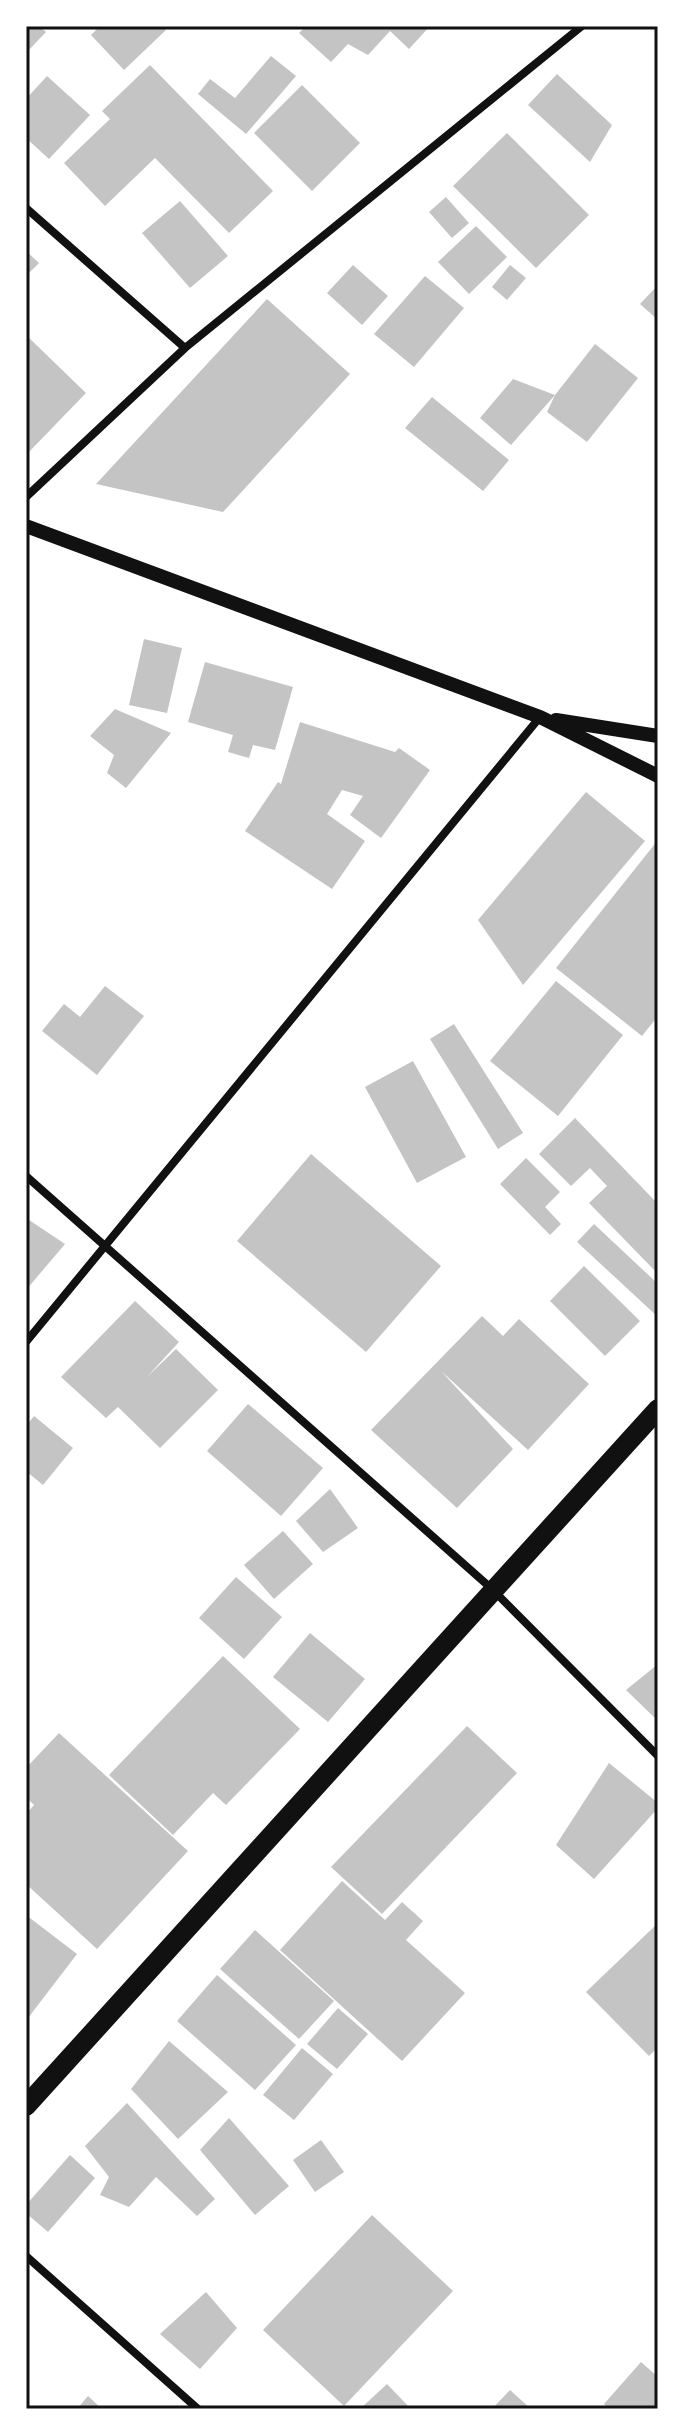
<svg xmlns="http://www.w3.org/2000/svg" width="684" height="2435" font-family="'Golos Text',sans-serif">
	<style>
		.building { fill: #c4c4c4 }
		.lines { fill: none; stroke-linecap: round; stroke-linejoin: round }
		.minor { stroke: #111; stroke-width: 8 }
		.tertiary { stroke: #111; stroke-width: 14 }
		.primary { stroke: #111; stroke-width: 20 }
		.neatline { fill: none; stroke: #111; stroke-width: 3 }
	</style>
	<rect width="100%" height="100%" fill="#fff"/>
	<path class="building" d="M 26,26 L 39,26 L 46,32 L 26,53 Z
		M 100,26 L 162,26 L 166,30 L 124,70 L 91,35 Z
		M 306,26 L 430,26 L 409,49 L 390,31 L 368,55 L 348,44 L 331,62 L 299,33 Z
		M 271,56 L 296,76 L 246,134 L 198,94 L 210,79 L 235,98 Z
		M 150,65 L 273,191 L 229,233 L 155,158 L 105,206 L 64,163 L 110,119 L 102,111 Z
		M 557,74 L 612,125 L 590,162 L 528,105 Z
		M 47,76 L 90,115 L 49,159 L 26,138 L 26,99 Z
		M 302,85 L 360,143 L 312,191 L 254,133 Z
		M 507,133 L 589,215 L 536,268 L 453,186 Z
		M 446,197 L 469,223 L 452,238 L 429,212 Z
		M 180,201 L 228,256 L 190,288 L 142,233 Z
		M 476,226 L 507,257 L 469,294 L 438,262 Z
		M 26,251 L 39,263 L 26,276 Z
		M 353,265 L 388,296 L 362,325 L 327,293 Z
		M 510,265 L 526,278 L 507,300 L 492,287 Z
		M 425,276 L 464,308 L 414,367 L 374,334 Z
		M 658,285 L 658,320 L 640,304 Z
		M 267,299 L 350,374 L 223,512 L 96,484 Z
		M 26,335 L 86,393 L 26,455 Z
		M 595,344 L 638,378 L 587,442 L 547,412 L 555,395 Z
		M 513,379 L 555,395 L 511,445 L 480,418 Z
		M 432,397 L 509,460 L 483,491 L 405,428 Z
		M 144,639 L 182,648 L 167,713 L 129,705 Z
		M 205,662 L 293,687 L 275,750 L 253,745 L 249,758 L 228,752 L 233,735 L 188,722 Z
		M 115,709 L 171,733 L 126,788 L 107,773 L 114,755 L 90,736 Z
		M 300,722 L 395,752 L 399,748 L 430,770 L 381,838 L 350,815 L 363,796 L 342,790 L 327,814 L 365,841 L 332,889 L 245,831 L 278,782 L 281,784 Z
		M 586,792 L 645,841 L 523,985 L 478,920 Z
		M 658,840 L 658,1016 L 642,1036 L 556,968 Z
		M 556,981 L 623,1035 L 558,1116 L 490,1061 Z
		M 105,986 L 144,1016 L 97,1075 L 42,1031 L 64,1004 L 80,1017 Z
		M 454,1024 L 523,1133 L 498,1149 L 430,1039 Z
		M 413,1061 L 466,1157 L 417,1183 L 365,1087 Z
		M 575,1118 L 658,1204 L 658,1274 L 589,1203 L 607,1186 L 590,1168 L 571,1186 L 539,1154 Z
		M 311,1154 L 441,1266 L 366,1352 L 237,1241 Z
		M 526,1158 L 560,1192 L 545,1207 L 561,1224 L 550,1235 L 500,1184 Z
		M 26,1218 L 65,1244 L 26,1290 Z
		M 594,1224 L 658,1284 L 658,1317 L 577,1242 Z
		M 584,1266 L 640,1321 L 605,1356 L 550,1301 Z
		M 135,1301 L 179,1342 L 147,1377 L 176,1349 L 218,1390 L 160,1448 L 118,1407 L 106,1418 L 61,1377 Z
		M 482,1316 L 503,1336 L 519,1319 L 589,1384 L 528,1450 L 441,1371 L 513,1449 L 457,1508 L 371,1430 Z
		M 248,1404 L 323,1468 L 281,1516 L 207,1451 Z
		M 34,1416 L 73,1448 L 43,1485 L 26,1471 L 26,1426 Z
		M 330,1489 L 358,1528 L 323,1552 L 296,1521 Z
		M 283,1531 L 313,1564 L 274,1599 L 244,1565 Z
		M 236,1577 L 282,1617 L 244,1659 L 199,1618 Z
		M 310,1633 L 365,1679 L 328,1722 L 273,1677 Z
		M 223,1656 L 300,1729 L 226,1805 L 213,1793 L 173,1835 L 109,1775 Z
		M 658,1664 L 658,1721 L 626,1690 Z
		M 467,1726 L 517,1773 L 382,1914 L 331,1867 Z
		M 59,1733 L 188,1851 L 97,1949 L 26,1884 L 26,1814 L 34,1805 L 26,1797 L 26,1768 Z
		M 609,1763 L 658,1803 L 658,1808 L 594,1879 L 556,1845 Z
		M 342,1881 L 385,1920 L 402,1902 L 423,1921 L 406,1940 L 465,1993 L 402,2061 L 280,1950 Z
		M 26,1915 L 77,1954 L 28,2018 L 26,2017 Z
		M 658,1923 L 658,2047 L 649,2056 L 586,1992 Z
		M 255,1930 L 334,2001 L 299,2039 L 220,1969 Z
		M 217,1975 L 296,2045 L 255,2090 L 177,2021 Z
		M 338,2008 L 368,2034 L 337,2069 L 307,2044 Z
		M 169,2041 L 228,2092 L 178,2139 L 131,2089 Z
		M 302,2048 L 333,2074 L 294,2120 L 263,2095 Z
		M 127,2103 L 215,2199 L 197,2216 L 156,2177 L 129,2207 L 100,2195 L 109,2177 L 85,2146 Z
		M 229,2118 L 289,2186 L 255,2215 L 200,2150 Z
		M 321,2140 L 344,2172 L 315,2192 L 293,2160 Z
		M 70,2155 L 95,2178 L 48,2232 L 26,2213 L 26,2205 Z
		M 372,2215 L 453,2291 L 344,2406 L 263,2330 Z
		M 206,2292 L 237,2328 L 200,2369 L 160,2334 Z
		M 641,2362 L 658,2377 L 658,2409 L 609,2409 L 604,2404 Z
		M 387,2384 L 411,2409 L 360,2409 Z
		M 510,2390 L 531,2409 L 492,2409 Z
		M 88,2396 L 102,2409 L 77,2409 Z"/>
	<g class="lines">
		<path class="minor" d="M 26,208 L 185,348
			M 26,497 L 185,348 L 582,26
			M 26,1176 L 492,1589 L 658,1756
			M 26,1342 L 540,717
			M 26,2256 L 198,2409"/>
		<path class="tertiary" d="M 26,526 L 540,717 L 658,776
			M 556,720 L 658,736"/>
		<path class="primary" d="M 26,2106 L 658,1409"/>
	</g>
	<rect width="684" height="2435" fill="none" stroke="#ffffff" stroke-width="56"/>
	<rect x="28" y="28" width="628" height="2379" class="neatline"/>
</svg>
